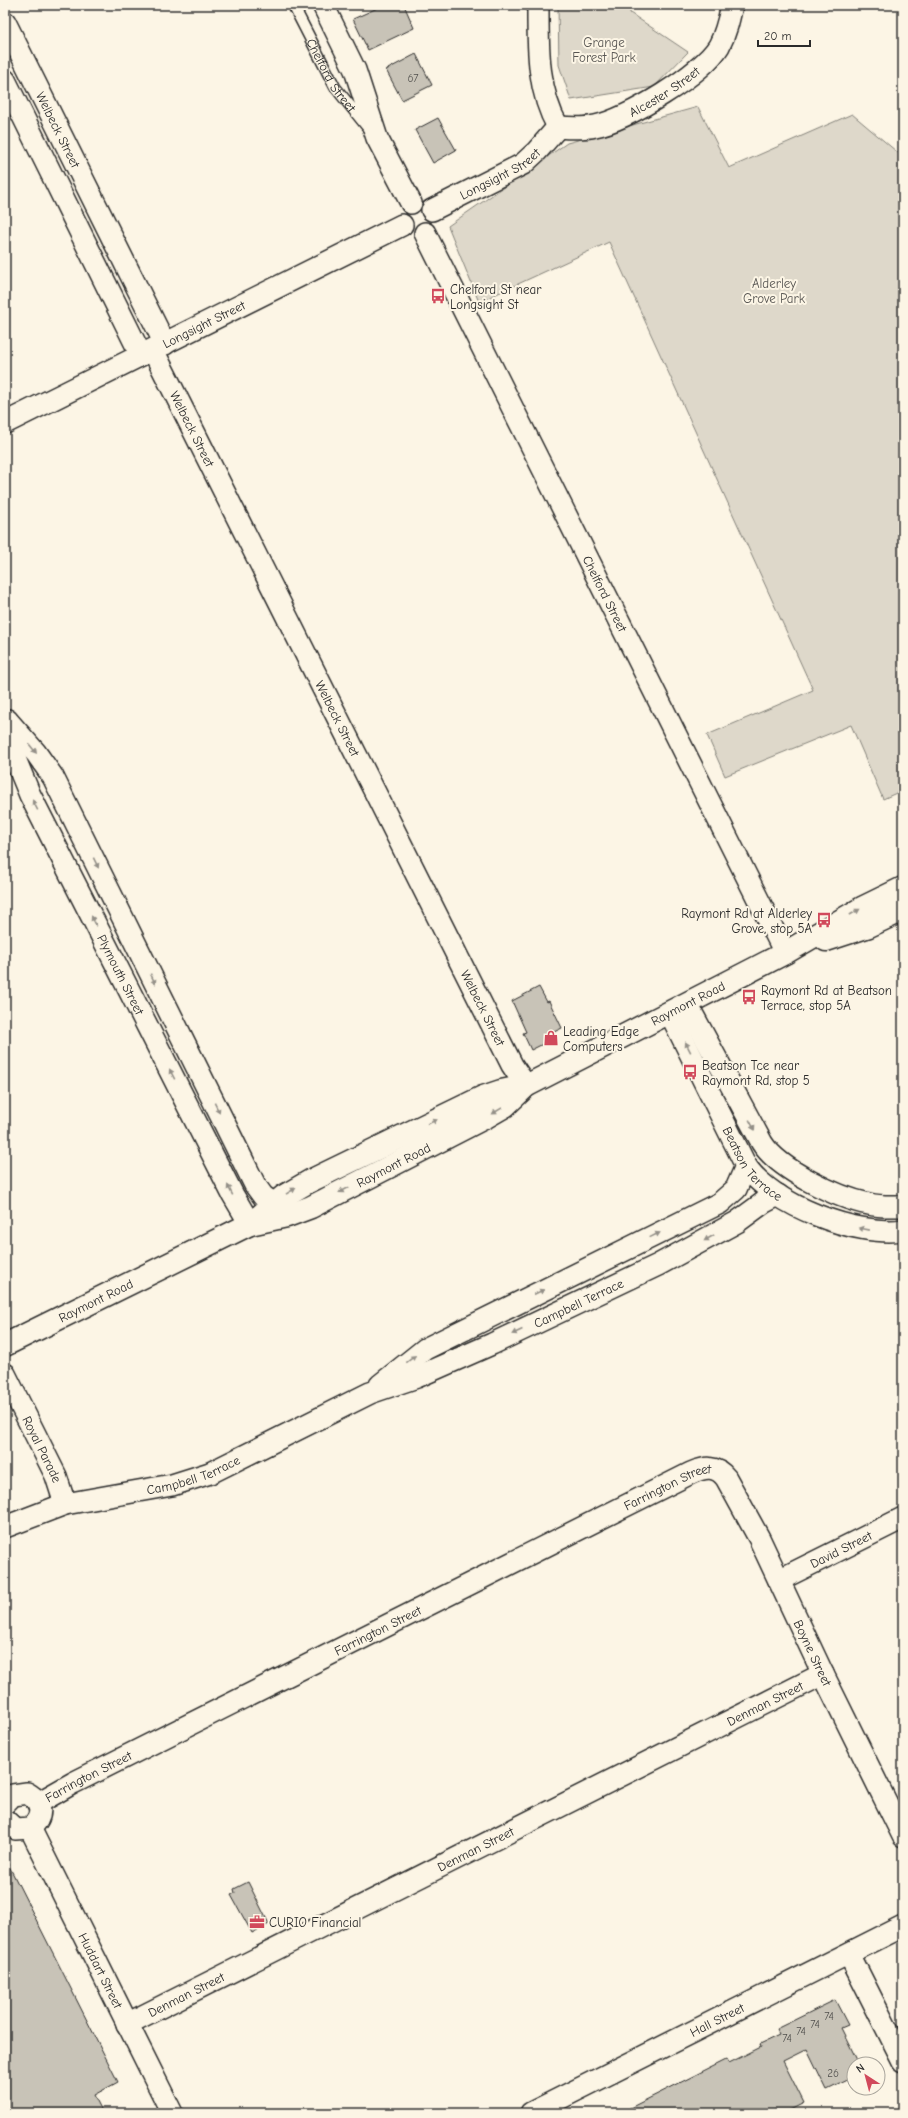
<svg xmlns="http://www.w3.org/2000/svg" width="908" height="2118" font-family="'Comic Neue',sans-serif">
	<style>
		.green { fill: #ded8ca; stroke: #84827a }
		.building { fill: #c8c3b7; stroke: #2b2b2b }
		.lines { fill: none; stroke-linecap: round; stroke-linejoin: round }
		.service-casing { stroke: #2b2b2b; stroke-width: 13 }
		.minor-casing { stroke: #2b2b2b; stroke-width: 24 }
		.secondary-casing { stroke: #2b2b2b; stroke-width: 25 }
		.service { stroke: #fcf5e5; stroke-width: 10 }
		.minor { stroke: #fcf5e5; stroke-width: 21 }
		.secondary { stroke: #fcf5e5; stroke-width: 22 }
		.oneway { fill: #949088 }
		.labels { text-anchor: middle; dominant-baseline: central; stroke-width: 4; stroke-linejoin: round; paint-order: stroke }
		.number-label { font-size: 11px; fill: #52514e }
		.park-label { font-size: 13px; fill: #585653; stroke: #fcf5e5 }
		.street-label { font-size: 13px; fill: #2b2b2b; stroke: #fcf5e5 }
		.poi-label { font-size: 13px; fill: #2b2b2b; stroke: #fcf5e5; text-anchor: start }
	</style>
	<rect width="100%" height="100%" fill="#fcf5e5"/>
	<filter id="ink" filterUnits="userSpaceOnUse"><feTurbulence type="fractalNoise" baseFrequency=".025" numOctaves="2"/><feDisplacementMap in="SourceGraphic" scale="8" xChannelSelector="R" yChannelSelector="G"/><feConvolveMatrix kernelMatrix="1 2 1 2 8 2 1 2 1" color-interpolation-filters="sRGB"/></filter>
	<g filter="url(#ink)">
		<path class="green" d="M 558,5 L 631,5 L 630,13 L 688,52 L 654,87 L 571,100 L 559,65 Z
			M 698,107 L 729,168 L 852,114 L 903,157 L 903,790 L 883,799 L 851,725 L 725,776 L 707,735 L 813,690 L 609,242 L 479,302 L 448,226 L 567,143 Z"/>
		<path class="building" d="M 384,5 L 404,5 L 414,28 L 368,50 L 353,19 Z
			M 416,54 L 432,85 L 402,100 L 386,70 Z
			M 438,118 L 456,150 L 433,163 L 415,130 Z
			M 539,987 L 547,1002 L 549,1001 L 562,1028 L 552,1033 L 555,1038 L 531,1050 L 523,1033 L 526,1032 L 512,1001 Z
			M 5,1858 L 118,2082 L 94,2095 L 103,2113 L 5,2113 Z
			M 248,1882 L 269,1924 L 252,1933 L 231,1895 L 235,1893 L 234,1889 Z
			M 835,2000 L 848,2025 L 841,2028 L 859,2064 L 854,2064 L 854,2077 L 827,2090 L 807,2049 L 783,2061 L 804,2103 L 784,2113 L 620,2113 L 727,2059 L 729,2063 L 761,2047 L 760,2044 L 779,2035 L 776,2029 Z"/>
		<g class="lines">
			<g class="service-casing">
				<g id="service">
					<path id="s1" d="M 293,5 L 335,87 L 368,128"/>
				</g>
			</g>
			<g class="minor-casing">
				<g id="minor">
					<path d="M 323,5 L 355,70 L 377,138 L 411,203"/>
					<path d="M 538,5 C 538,47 537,90 558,127"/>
					<path id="s2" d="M 5,22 L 165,344"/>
					<path d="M 5,80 L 141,355"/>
					<path id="s3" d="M 558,127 C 570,128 583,129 595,126 C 627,120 702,74 719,46 C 726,33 729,19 732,5"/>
					<path id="s4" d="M 432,210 L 523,164 L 537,151 L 558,127"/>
					<path id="s5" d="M 425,233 L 785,953"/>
					<path id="s6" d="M 153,350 L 512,1065 L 526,1086"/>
					<path id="s7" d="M 5,423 L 402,225"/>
					<path id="s8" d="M 7,720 L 16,761 L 30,795 L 233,1195 L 250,1224"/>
					<path d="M 7,720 L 36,753 L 53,777 L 255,1185 L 263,1196 L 274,1204"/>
					<path d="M 687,1004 L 762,1143 C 779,1170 838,1198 869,1204 C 880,1207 892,1206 903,1206"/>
					<path id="s9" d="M 670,1013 L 746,1166 C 772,1205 857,1237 903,1230"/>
					<path id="s10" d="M 5,1374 L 56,1476 L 65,1504"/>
					<path d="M 380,1385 L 425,1349 L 720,1203 L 736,1189 L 746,1166"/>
					<path id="s11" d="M 5,1527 L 65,1504 L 172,1485 L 210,1473 L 370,1393 L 417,1377 L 492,1344 L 658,1265 L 737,1222 L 763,1203 L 778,1195"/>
					<path id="s12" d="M 779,1580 L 903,1518"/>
					<path d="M 5,1803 L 13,1795 L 27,1793 C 43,1802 44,1817 30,1828 L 15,1829 L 5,1820"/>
					<path id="s13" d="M 38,1803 L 73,1783 L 691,1473 C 705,1467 716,1465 726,1478 L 759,1538 L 823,1674 L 903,1836"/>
					<path id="s14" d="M 30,1828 L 172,2113"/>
					<path d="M 849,1954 L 903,2061"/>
					<path id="s15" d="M 127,2024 L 823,1674"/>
					<path id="s16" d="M 531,2113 L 903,1926"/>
				</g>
			</g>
			<g class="secondary-casing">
				<g id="secondary">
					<path d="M 826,940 L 869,926 L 903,910"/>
					<path id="s17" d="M 250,1224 L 287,1216 L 311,1207 L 486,1117 L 505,1106 L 526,1086 L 785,953 L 862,908 L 903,888"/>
					<path id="s18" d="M 5,1345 L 250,1224 L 284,1196 L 310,1181 L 483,1097 L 501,1091 L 526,1086"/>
				</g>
			</g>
			<use href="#service" class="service"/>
			<use href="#minor" class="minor"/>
			<use href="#secondary" class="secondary"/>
		</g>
		<defs><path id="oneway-solid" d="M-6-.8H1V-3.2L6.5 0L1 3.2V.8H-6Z"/></defs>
		<g class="oneway">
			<use href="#oneway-solid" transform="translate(33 749) rotate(51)"/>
			<use href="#oneway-solid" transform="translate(35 805) rotate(-117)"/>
			<use href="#oneway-solid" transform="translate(96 863) rotate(64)"/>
			<use href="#oneway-solid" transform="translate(855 912) rotate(-30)"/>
			<use href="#oneway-solid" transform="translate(94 921) rotate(-117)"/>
			<use href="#oneway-solid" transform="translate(153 979) rotate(64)"/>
			<use href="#oneway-solid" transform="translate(688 1047) rotate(-117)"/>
			<use href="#oneway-solid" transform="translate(172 1074) rotate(-117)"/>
			<use href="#oneway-solid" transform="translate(217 1108) rotate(64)"/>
			<use href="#oneway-solid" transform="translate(497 1111) rotate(148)"/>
			<use href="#oneway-solid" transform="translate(432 1122) rotate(-26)"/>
			<use href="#oneway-solid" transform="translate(752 1125) rotate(62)"/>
			<use href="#oneway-solid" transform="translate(230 1190) rotate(-117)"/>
			<use href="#oneway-solid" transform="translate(344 1190) rotate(153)"/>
			<use href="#oneway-solid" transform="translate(291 1191) rotate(-32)"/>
			<use href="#oneway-solid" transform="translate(864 1229) rotate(-169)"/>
			<use href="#oneway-solid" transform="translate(655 1235) rotate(-26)"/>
			<use href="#oneway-solid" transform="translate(709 1238) rotate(150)"/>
			<use href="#oneway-solid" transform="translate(539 1292) rotate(-26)"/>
			<use href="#oneway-solid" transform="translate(517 1332) rotate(155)"/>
			<use href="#oneway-solid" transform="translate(411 1359) rotate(-38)"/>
		</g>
	</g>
	<defs>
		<g id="bus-bare" transform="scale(1.2)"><path d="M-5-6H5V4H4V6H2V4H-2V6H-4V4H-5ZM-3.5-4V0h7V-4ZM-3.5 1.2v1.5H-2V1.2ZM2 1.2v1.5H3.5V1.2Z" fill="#d1495b" stroke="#fcf5e5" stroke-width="2.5" paint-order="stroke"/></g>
		<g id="shop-bare" transform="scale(1.2)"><path d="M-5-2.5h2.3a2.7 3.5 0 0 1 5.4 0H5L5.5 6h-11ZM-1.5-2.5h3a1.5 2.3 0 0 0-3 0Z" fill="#d1495b" stroke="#fcf5e5" stroke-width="2.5" paint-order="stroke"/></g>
		<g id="office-bare" transform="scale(1.2)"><path d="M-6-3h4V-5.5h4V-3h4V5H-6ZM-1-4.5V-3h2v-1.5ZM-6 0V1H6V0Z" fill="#d1495b" stroke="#fcf5e5" stroke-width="2.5" paint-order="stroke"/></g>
	</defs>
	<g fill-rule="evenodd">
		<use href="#bus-bare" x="438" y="296"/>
		<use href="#bus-bare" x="824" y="920"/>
		<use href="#bus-bare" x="749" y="997"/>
		<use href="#shop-bare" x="551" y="1038"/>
		<use href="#bus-bare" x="690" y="1072"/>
		<use href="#office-bare" x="257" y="1922"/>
	</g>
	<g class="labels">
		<g class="number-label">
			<text x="413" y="78">67</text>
			<text x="829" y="2016">74</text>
			<text x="815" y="2024">74</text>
			<text x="801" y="2031">74</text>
			<text x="787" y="2038">74</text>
			<text x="833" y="2073">26</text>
		</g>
		<g class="park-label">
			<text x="604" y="42">Grange<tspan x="604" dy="15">Forest Park</tspan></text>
			<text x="774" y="283">Alderley<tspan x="774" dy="15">Grove Park</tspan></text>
		</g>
		<g class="street-label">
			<text stroke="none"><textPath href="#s1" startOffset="80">Chelford Street</textPath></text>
			<text stroke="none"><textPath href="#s3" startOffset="115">Alcester Street</textPath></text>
			<text stroke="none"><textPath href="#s2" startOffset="120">Welbeck Street</textPath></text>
			<text stroke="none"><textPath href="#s4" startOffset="77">Longsight Street</textPath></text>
			<text stroke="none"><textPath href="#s7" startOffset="222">Longsight Street</textPath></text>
			<text stroke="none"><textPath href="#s6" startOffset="88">Welbeck Street</textPath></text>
			<text stroke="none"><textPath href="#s5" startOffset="403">Chelford Street</textPath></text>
			<text stroke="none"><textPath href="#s6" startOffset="412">Welbeck Street</textPath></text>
			<text stroke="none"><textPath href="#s8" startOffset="280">Plymouth Street</textPath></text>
			<text stroke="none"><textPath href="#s17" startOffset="493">Raymont Road</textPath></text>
			<text stroke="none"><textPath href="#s6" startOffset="736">Welbeck Street</textPath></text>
			<text stroke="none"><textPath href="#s9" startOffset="173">Beatson Terrace</textPath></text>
			<text stroke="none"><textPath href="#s17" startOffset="156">Raymont Road</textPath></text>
			<text stroke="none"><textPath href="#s18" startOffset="101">Raymont Road</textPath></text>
			<text stroke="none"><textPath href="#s11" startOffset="619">Campbell Terrace</textPath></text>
			<text stroke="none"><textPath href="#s10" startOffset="84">Royal Parade</textPath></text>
			<text stroke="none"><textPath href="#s11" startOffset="196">Campbell Terrace</textPath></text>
			<text stroke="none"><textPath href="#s13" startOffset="705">Farrington Street</textPath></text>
			<text stroke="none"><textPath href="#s12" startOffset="69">David Street</textPath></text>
			<text stroke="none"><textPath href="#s13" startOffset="381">Farrington Street</textPath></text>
			<text stroke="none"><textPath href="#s13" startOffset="966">Boyne Street</textPath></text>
			<text stroke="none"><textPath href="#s15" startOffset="714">Denman Street</textPath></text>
			<text stroke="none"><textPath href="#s13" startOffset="57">Farrington Street</textPath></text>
			<text stroke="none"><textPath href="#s15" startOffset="390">Denman Street</textPath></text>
			<text stroke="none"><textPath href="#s14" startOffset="159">Huddart Street</textPath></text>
			<text stroke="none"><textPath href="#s15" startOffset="66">Denman Street</textPath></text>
			<text stroke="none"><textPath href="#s16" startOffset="208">Hall Street</textPath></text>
		</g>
		<g class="poi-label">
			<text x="450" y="289">Chelford St near<tspan x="450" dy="15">Longsight St</tspan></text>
			<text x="812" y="913" text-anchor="end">Raymont Rd at Alderley<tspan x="812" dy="15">Grove, stop 5A</tspan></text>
			<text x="761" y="990">Raymont Rd at Beatson<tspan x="761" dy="15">Terrace, stop 5A</tspan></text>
			<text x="563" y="1031">Leading Edge<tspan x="563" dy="15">Computers</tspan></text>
			<text x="702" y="1065">Beatson Tce near<tspan x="702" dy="15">Raymont Rd, stop 5</tspan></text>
			<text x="269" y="1922">CURIO Financial</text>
		</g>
	</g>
	<rect width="908" height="2118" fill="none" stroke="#fcf5e5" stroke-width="20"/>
	<rect x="10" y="10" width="888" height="2098" fill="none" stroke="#2b2b2b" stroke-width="1.5" filter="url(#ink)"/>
	<g transform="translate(866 2076) rotate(324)"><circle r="19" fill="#fcf5e5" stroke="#a8a49b"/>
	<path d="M0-3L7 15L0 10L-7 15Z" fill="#d1495b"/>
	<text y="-6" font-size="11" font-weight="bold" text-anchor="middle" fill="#2b2b2b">N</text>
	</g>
	<path d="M758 40v6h52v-6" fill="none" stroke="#2b2b2b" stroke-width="2"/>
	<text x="764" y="40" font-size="12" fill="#2b2b2b" stroke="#fcf5e5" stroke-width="3" paint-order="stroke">20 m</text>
</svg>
